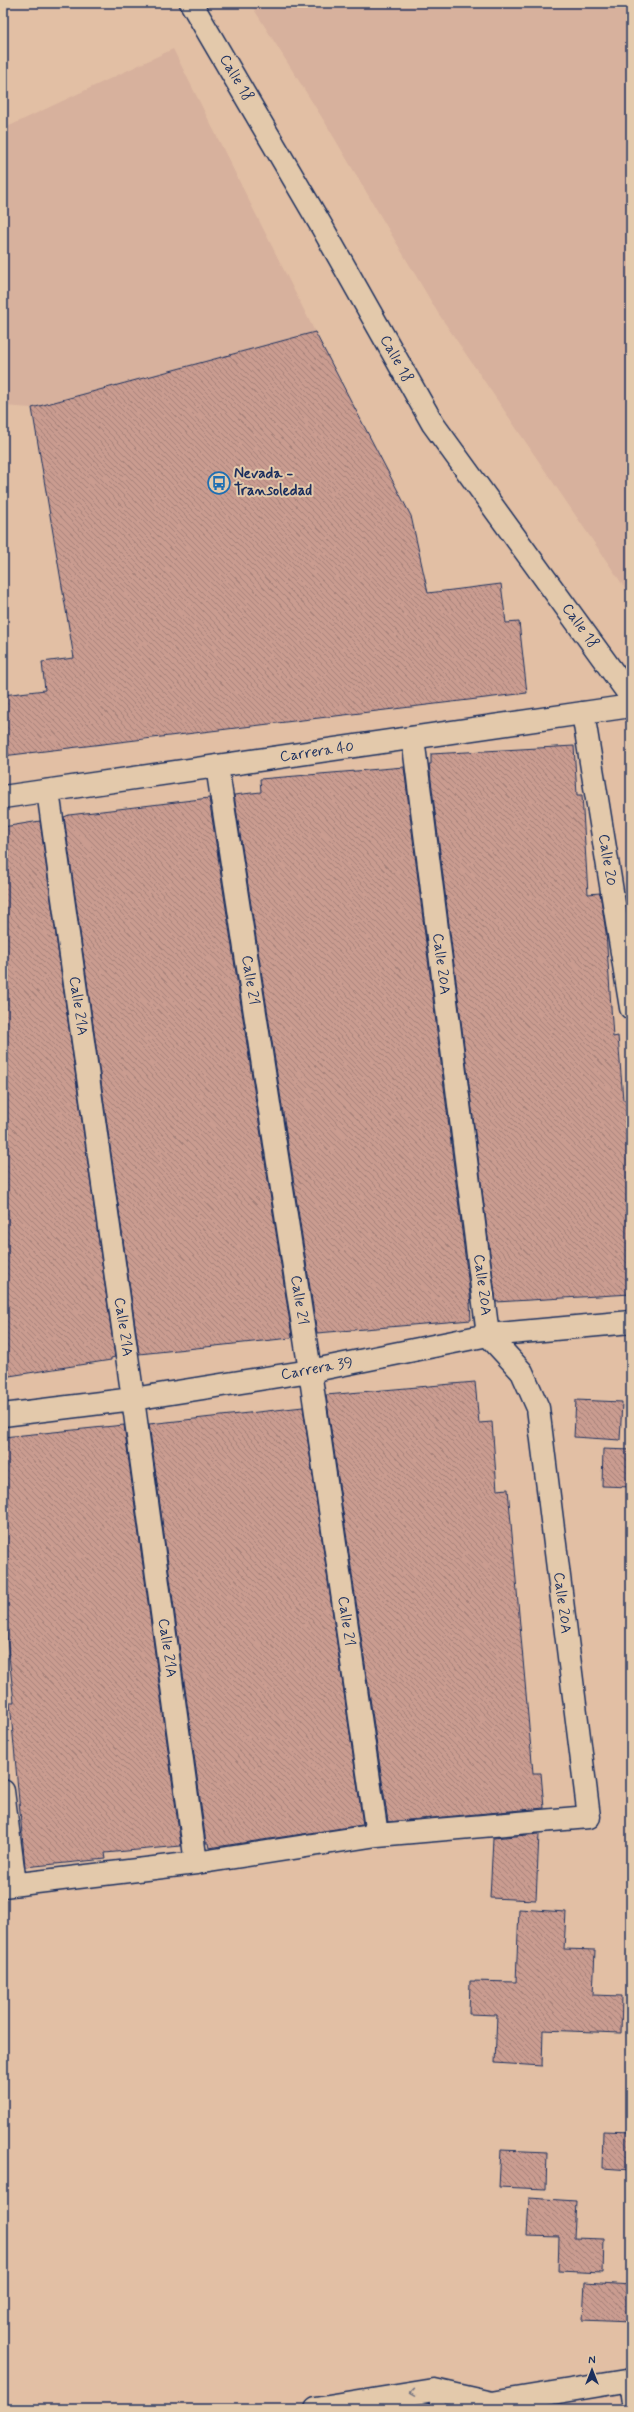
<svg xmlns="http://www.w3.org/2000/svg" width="634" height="2412" font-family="Mynerve,sans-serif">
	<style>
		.built { fill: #d7b19d }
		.building { fill: url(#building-back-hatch); stroke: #1b2f5e }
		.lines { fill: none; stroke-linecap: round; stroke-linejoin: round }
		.service-casing { stroke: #1b2f5e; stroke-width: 17 }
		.minor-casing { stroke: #1b2f5e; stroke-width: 25 }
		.tertiary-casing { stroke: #1b2f5e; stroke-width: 25 }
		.secondary-casing { stroke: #1b2f5e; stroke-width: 25 }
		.service { stroke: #e3c9ab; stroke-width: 14 }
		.minor { stroke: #e3c9ab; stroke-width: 22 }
		.tertiary { stroke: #e3c9ab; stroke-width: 22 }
		.secondary { stroke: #e3c9ab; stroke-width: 22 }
		.oneway { stroke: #757481 }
		.labels { text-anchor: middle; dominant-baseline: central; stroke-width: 4; stroke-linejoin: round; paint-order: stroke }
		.street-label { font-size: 15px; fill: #1b2f5e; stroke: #e3c9ab }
		.poi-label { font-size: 15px; font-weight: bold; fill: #1b2f5e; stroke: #e3c9ab; text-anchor: start }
	</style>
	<defs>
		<pattern id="building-back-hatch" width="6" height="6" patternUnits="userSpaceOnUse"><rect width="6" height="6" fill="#ca9c90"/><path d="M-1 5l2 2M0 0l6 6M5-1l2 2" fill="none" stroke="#a38079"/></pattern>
	</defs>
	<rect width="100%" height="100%" fill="#e2bfa4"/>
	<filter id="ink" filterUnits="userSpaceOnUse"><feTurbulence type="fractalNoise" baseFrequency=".025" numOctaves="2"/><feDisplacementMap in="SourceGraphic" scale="8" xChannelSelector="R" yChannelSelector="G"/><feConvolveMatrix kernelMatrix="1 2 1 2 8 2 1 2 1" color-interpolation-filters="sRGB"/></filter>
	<g filter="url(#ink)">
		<path class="built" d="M 250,3 L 631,3 L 631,597 L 438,313 L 326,124 Z
			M 173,49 L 315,332 L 32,408 L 3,406 L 3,129 Z"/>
		<path class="building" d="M 315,332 L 411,516 L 428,593 L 501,584 L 506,623 L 519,622 L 527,693 L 3,756 L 3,695 L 45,690 L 42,662 L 74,658 L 32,408 Z
			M 574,746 L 577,795 L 582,795 L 588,894 L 600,893 L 606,932 L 613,1037 L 618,1036 L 623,1100 L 631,1100 L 631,1294 L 496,1302 L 429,764 L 431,764 L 431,754 Z
			M 404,767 L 471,1303 L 470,1303 L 471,1320 L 317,1333 L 234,795 L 261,792 L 260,779 Z
			M 209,798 L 292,1336 L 291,1338 L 139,1354 L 64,817 L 69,815 Z
			M 40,821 L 115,1357 L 111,1358 L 111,1360 L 3,1377 L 3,827 Z
			M 475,1382 L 479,1423 L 492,1422 L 497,1490 L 508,1489 L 533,1773 L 541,1773 L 544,1808 L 388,1822 L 326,1395 Z
			M 576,1400 L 622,1402 L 620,1440 L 574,1437 Z
			M 303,1407 L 363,1825 L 209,1848 L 208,1843 L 206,1843 L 149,1424 Z
			M 124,1425 L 181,1846 L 105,1853 L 106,1859 L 25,1867 L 10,1702 L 14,1702 L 3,1601 L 3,1437 Z
			M 603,1449 L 631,1450 L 631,1487 L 602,1486 Z
			M 539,1834 L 536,1900 L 490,1898 L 493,1838 Z
			M 519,1909 L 566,1912 L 564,1949 L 595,1950 L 593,1995 L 622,1996 L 621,2033 L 543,2030 L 542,2066 L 495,2063 L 497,2015 L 469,2014 L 470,1981 L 516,1982 Z
			M 603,2131 L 631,2132 L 631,2170 L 602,2168 Z
			M 501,2150 L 547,2152 L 546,2189 L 499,2187 Z
			M 529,2198 L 576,2201 L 574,2238 L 604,2239 L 603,2273 L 558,2271 L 559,2237 L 527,2236 Z
			M 585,2282 L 631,2285 L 630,2322 L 583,2320 Z"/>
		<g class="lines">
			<g class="service-casing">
				<path id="service" d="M 627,2380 L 631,2409
					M 434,2390 L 439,2409"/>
			</g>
			<g class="minor-casing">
				<path id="minor" d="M 583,713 L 631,1008
					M 217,766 L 310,1371 L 377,1835
					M 48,791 L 133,1399 L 196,1863
					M 3,1415 L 133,1399 L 310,1371 L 488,1335 L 631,1322
					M 3,1791 L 15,1884
					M 3,1886 L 196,1863 L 377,1835 L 589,1817 L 538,1408 L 522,1372 L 488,1335 L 413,738"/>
			</g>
			<g class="tertiary-casing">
				<path id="tertiary" d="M 3,797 L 631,706
					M 316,2409 L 434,2390 L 492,2403
					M 481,2409 L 492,2403 L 631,2380"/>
			</g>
			<g class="secondary-casing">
				<path id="secondary" d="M 191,3 L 322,227 L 433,424 L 631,697"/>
			</g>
			<use href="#service" class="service"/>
			<use href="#minor" class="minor"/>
			<use href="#tertiary" class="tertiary"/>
			<use href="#secondary" class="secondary"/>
		</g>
		<defs><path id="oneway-chevron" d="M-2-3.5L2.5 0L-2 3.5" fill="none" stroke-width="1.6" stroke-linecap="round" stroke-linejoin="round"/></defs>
		<use class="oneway" href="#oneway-chevron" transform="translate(413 2393) rotate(171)"/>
	</g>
	<defs>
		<g id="bus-ring" transform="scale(1.15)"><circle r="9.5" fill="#e3c9ab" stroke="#1f6fb2" stroke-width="1.5"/><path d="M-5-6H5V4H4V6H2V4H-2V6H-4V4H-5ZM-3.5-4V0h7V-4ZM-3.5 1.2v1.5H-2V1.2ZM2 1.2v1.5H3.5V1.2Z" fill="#1f6fb2"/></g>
	</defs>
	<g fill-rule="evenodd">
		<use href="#bus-ring" x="219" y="483"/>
	</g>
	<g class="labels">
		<g class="street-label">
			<text transform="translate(236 78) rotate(59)">Calle 18</text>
			<text transform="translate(396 359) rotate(61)">Calle 18</text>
			<text transform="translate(580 626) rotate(54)">Calle 18</text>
			<text transform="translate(317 752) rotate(-8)">Carrera 40</text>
			<text transform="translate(607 860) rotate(81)">Calle 20</text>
			<text transform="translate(441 964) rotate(83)">Calle 20A</text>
			<text transform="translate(250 980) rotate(81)">Calle 21</text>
			<text transform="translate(78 1006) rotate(82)">Calle 21A</text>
			<text transform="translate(482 1285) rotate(83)">Calle 20A</text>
			<text transform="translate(299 1300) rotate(81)">Calle 21</text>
			<text transform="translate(123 1327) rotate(82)">Calle 21A</text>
			<text transform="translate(317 1369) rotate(-10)">Carrera 39</text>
			<text transform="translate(562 1603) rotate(83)">Calle 20A</text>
			<text transform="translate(346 1621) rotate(82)">Calle 21</text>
			<text transform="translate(167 1648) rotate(82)">Calle 21A</text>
		</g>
		<g class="poi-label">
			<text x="234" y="474">Nevada -<tspan x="234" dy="17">Transoledad</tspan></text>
		</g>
	</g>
	<rect width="634" height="2412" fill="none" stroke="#e3c9ab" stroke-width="16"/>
	<rect x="8" y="8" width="618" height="2396" fill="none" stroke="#1b2f5e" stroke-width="1.5" filter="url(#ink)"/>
	<g transform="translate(592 2370)" stroke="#e3c9ab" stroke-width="3" paint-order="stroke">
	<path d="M0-3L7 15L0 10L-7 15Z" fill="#1b2f5e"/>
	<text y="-6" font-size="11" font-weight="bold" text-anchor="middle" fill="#1b2f5e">N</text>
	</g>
</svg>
